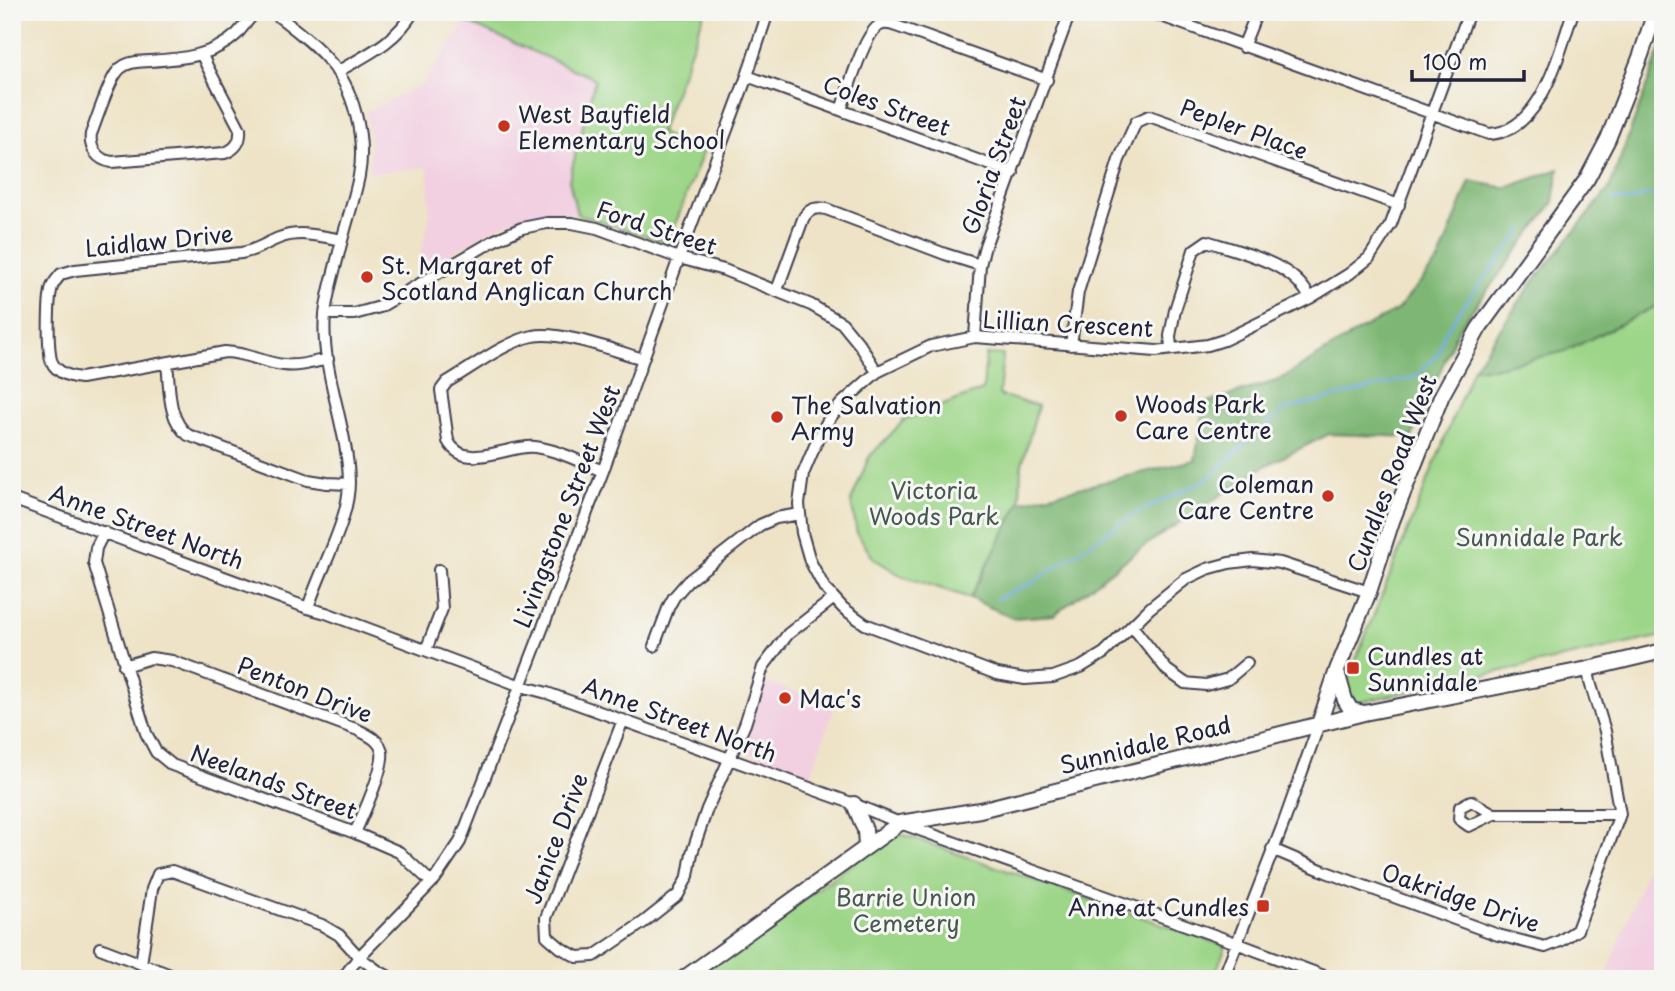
<svg xmlns="http://www.w3.org/2000/svg" width="1675" height="991" font-family="'Playpen Sans',sans-serif">
	<style>
		.built { fill: #f2cfe1 }
		.green { fill: #9dd688; stroke: #607c62; stroke-width: 2 }
		.forest { fill: #7eb774; stroke: #506c58; stroke-width: 2 }
		.lines { fill: none; stroke-linecap: round; stroke-linejoin: round }
		.stream { stroke: #6face1; stroke-width: 2.5 }
		.minor-casing { stroke: #413f50; stroke-width: 14 }
		.major-casing { stroke: #413f50; stroke-width: 18 }
		.minor { stroke: #fff; stroke-width: 10 }
		.major { stroke: #fff; stroke-width: 14 }
		.poi-dot { fill: #c8321e; stroke: #f6f6f2; stroke-width: 2.5 }
		.labels { text-anchor: middle; dominant-baseline: central; stroke-width: 6; stroke-linejoin: round; paint-order: stroke }
		.street-label { font-size: 23px; fill: #22223b; stroke: #f6f6f2 }
		.poi-label { font-size: 23px; fill: #22223b; stroke: #f6f6f2; text-anchor: start }
		.park-label { font-size: 23px; fill: #475852; stroke: #f6f6f2 }
	</style>
	<rect width="100%" height="100%" fill="#f6f6f2"/>
	<filter id="ink" filterUnits="userSpaceOnUse"><feTurbulence type="fractalNoise" baseFrequency=".0143" numOctaves="2"/><feDisplacementMap in="SourceGraphic" scale="14" xChannelSelector="R" yChannelSelector="G"/><feConvolveMatrix kernelMatrix="1 2 1 2 8 2 1 2 1" color-interpolation-filters="sRGB"/></filter>
	<filter id="wash" filterUnits="userSpaceOnUse"><feTurbulence type="fractalNoise" baseFrequency=".00686" numOctaves="4" result="noise"/><feDisplacementMap in="SourceGraphic" scale="28" xChannelSelector="R" yChannelSelector="G"/><feGaussianBlur stdDeviation="1.57" result="paint"/><feColorMatrix in="noise" values="0 0 0 0 0 0 0 0 0 0 0 0 0 0 0 0 0 1.4 0 .05"/><feComposite in="paint" operator="in"/></filter>
	<g filter="url(#wash)">
		<rect width="100%" height="100%" fill="#eee3c6"/>
		<path class="built" d="M 466,22 L 595,79 L 569,180 L 577,214 L 540,214 L 510,221 L 489,231 L 416,275 L 430,215 L 428,167 L 369,173 L 370,141 L 366,112 L 423,84 Z
			M 766,682 L 835,705 L 811,774 L 741,751 Z
			M 1663,825 L 1663,979 L 1605,979 Z"/>
		<path class="green" d="M 470,12 L 705,12 L 660,133 L 703,152 L 668,243 L 577,214 L 569,180 L 595,79 L 466,22 Z
			M 1663,305 L 1663,636 L 1337,707 L 1473,368 L 1493,367 L 1566,351 L 1654,307 Z
			M 986,354 L 1003,355 L 999,395 L 1038,406 L 1021,468 L 1020,502 L 970,598 L 902,576 L 873,558 L 857,533 L 851,501 L 869,457 L 904,420 L 983,390 Z
			M 895,832 L 1226,946 L 1213,979 L 695,979 Z"/>
		<path class="forest" d="M 1663,42 L 1663,305 L 1654,307 L 1566,351 L 1493,368 L 1473,368 L 1533,282 L 1609,189 Z
			M 1559,169 L 1554,202 L 1458,329 L 1412,437 L 1329,434 L 1263,467 L 1140,549 L 1054,615 L 1013,618 L 970,598 L 1020,502 L 1195,460 L 1205,403 L 1279,380 L 1362,329 L 1397,310 L 1439,260 L 1470,181 L 1506,188 Z"/>
		<g class="lines">
			<path class="stream" d="M 1613,199 L 1632,201 L 1645,195 L 1663,196
				M 997,599 L 1034,582 L 1132,515 L 1206,480 L 1283,410 L 1415,377 L 1438,354 L 1445,332 L 1463,306 L 1524,228"/>
		</g>
	</g>
	<g filter="url(#ink)">
		<g class="lines">
			<g class="minor-casing">
				<path id="minor" d="M 273,12 C 293,28 313,42 329,61 C 354,88 366,139 359,176 C 354,201 345,227 339,252 C 334,273 327,294 325,315 C 320,368 348,427 349,482 C 349,522 320,569 308,608
					M 1150,12 L 1489,134 C 1542,132 1559,52 1573,12
					M 1243,47 L 1257,12
					M 202,55 L 207,66 L 240,129 C 241,141 237,148 225,153 L 112,162 C 97,160 89,148 91,134 C 97,119 108,83 117,72 C 122,65 129,63 136,62 C 172,59 209,60 237,34 C 243,27 249,19 255,12
					M 337,72 C 366,55 396,42 413,12
					M 747,76 L 1013,173
					M 841,110 C 847,93 865,31 880,25 C 885,23 891,24 896,26 L 1047,80
					M 777,290 L 803,219 C 808,209 816,207 826,209 L 945,254 L 980,265
					M 325,314 L 354,314 L 380,307 L 495,240 L 522,228 L 547,223 L 572,223 L 597,228 L 679,258 L 724,270 L 811,305 L 842,323 L 860,345 L 877,372
					M 975,337 L 980,265 L 985,246 L 1070,12
					M 1071,345 L 1078,292 L 1119,160 L 1136,122 L 1149,116 L 1399,205
					M 1171,348 L 1170,336 L 1175,310 L 1194,250 L 1207,241 C 1242,253 1292,262 1310,298
					M 328,359 C 314,362 299,367 284,365 C 263,363 249,353 225,352 L 81,378 C 71,377 63,375 56,368 C 52,364 50,358 50,353 C 48,341 48,298 52,287 C 53,283 58,278 61,274 L 75,270 L 241,253 C 255,251 266,243 279,238 C 300,230 320,236 342,240
					M 167,363 C 170,387 167,419 188,435 L 308,480 L 327,483 L 349,484
					M 603,471 C 582,463 559,450 535,447 C 508,444 465,473 448,441 L 441,390 L 447,382 C 471,368 507,341 533,336 C 559,330 616,351 643,359
					M 12,499 L 308,608 L 326,613 L 521,686 L 547,693 L 854,804 L 900,823 L 1236,943 L 1332,979
					M 104,532 L 96,548 L 94,563 L 146,733 L 156,752 L 172,765 L 355,833 L 399,852 L 431,882
					M 1369,592 L 1280,563 L 1253,560 L 1229,563 L 1207,569 L 1186,579 L 1150,608 L 1104,653 L 1081,667 L 1053,677 L 1025,679 L 997,674 L 865,624 L 843,608 L 824,587 L 810,561 L 802,533 L 799,504 L 803,474 L 817,441 L 827,422 L 841,404 L 877,372 L 931,346 L 975,337 L 1156,351 L 1208,345 L 1224,340 L 1310,298 L 1349,274 L 1369,258 L 1391,224 L 1469,12
					M 1132,626 L 1167,670 L 1185,683 L 1206,685 L 1228,679 L 1247,663
					M 654,646 L 669,606 L 674,597 L 688,581 L 760,525 L 776,518 L 800,514
					M 426,650 L 442,609 L 439,570
					M 124,666 L 151,658 L 172,661 L 358,730 C 368,735 380,740 382,752 C 385,767 362,817 355,833
					M 623,720 L 546,918 L 547,936 L 561,948 L 577,957 L 594,956 L 644,922 L 678,895 L 688,876 L 692,853 L 707,809 L 745,724 L 763,667 L 788,634 L 834,598
					M 1494,814 L 1471,801 L 1460,807 L 1459,819 L 1469,826 L 1494,814 L 1620,814
					M 1272,849 L 1326,872 L 1498,935 L 1545,947 L 1560,941 L 1577,930 L 1620,814 L 1605,731 L 1590,682 L 1588,669
					M 100,948 L 181,979
					M 141,964 L 152,889 L 158,874 L 172,871 L 322,925 L 339,935 L 359,957 L 378,971 L 393,979
					M 342,979 L 359,957 L 435,879 L 460,842 L 603,471 L 679,258 L 747,76 L 768,12
					M 1223,979 L 1284,822 L 1319,724"/>
			</g>
			<g class="major-casing">
				<path id="major" d="M 1337,672 L 1345,700 L 1351,710 L 1364,713
					M 1319,724 L 1337,670 L 1369,592 L 1392,521 L 1442,395 L 1479,328 L 1587,179 L 1608,139 L 1641,55 L 1655,12
					M 854,804 L 865,830 L 866,846
					M 683,979 L 900,823 L 980,810 L 1364,713 L 1588,669 L 1663,651"/>
			</g>
			<use href="#minor" class="minor"/>
			<use href="#major" class="major"/>
		</g>
	</g>
	<g class="poi-dot">
		<circle cx="504" cy="126" r="7"/>
		<circle cx="367" cy="277" r="7"/>
		<circle cx="1121" cy="416" r="7"/>
		<circle cx="777" cy="417" r="7"/>
		<circle cx="1328" cy="496" r="7"/>
		<rect x="1346" y="661" width="14" height="14" rx="3.5"/>
		<circle cx="785" cy="698" r="7"/>
		<rect x="1256" y="899" width="14" height="14" rx="3.5"/>
	</g>
	<g class="labels">
		<g class="street-label">
			<text transform="translate(887 105) rotate(20)">Coles Street</text>
			<text transform="translate(1244 128) rotate(20)">Pepler Place</text>
			<text transform="translate(993 165) rotate(-70)">Gloria Street</text>
			<text transform="translate(657 227) rotate(18)">Ford Street</text>
			<text transform="translate(159 240) rotate(-6)">Laidlaw Drive</text>
			<text transform="translate(1068 323) rotate(3)">Lillian Crescent</text>
			<text transform="translate(1391 473) rotate(-69)">Cundles Road West</text>
			<text transform="translate(566 506) rotate(-69)">Livingstone Street West</text>
			<text transform="translate(147 526) rotate(20)">Anne Street North</text>
			<text transform="translate(305 689) rotate(21)">Penton Drive</text>
			<text transform="translate(680 719) rotate(20)">Anne Street North</text>
			<text transform="translate(1145 744) rotate(-14)">Sunnidale Road</text>
			<text transform="translate(274 781) rotate(20)">Neelands Street</text>
			<text transform="translate(555 838) rotate(-69)">Janice Drive</text>
			<text transform="translate(1461 897) rotate(19)">Oakridge Drive</text>
		</g>
		<g class="poi-label">
			<text x="518" y="113">West Bayfield<tspan x="518" dy="26">Elementary School</tspan></text>
			<text x="381" y="264">St. Margaret of<tspan x="381" dy="26">Scotland Anglican Church</tspan></text>
			<text x="1135" y="403">Woods Park<tspan x="1135" dy="26">Care Centre</tspan></text>
			<text x="791" y="404">The Salvation<tspan x="791" dy="26">Army</tspan></text>
			<text x="1314" y="483" text-anchor="end">Coleman<tspan x="1314" dy="26">Care Centre</tspan></text>
			<text x="1367" y="655">Cundles at<tspan x="1367" dy="26">Sunnidale</tspan></text>
			<text x="799" y="698">Mac's</text>
			<text x="1249" y="906" text-anchor="end">Anne at Cundles</text>
		</g>
		<g class="park-label">
			<text x="934" y="489">Victoria<tspan x="934" dy="26">Woods Park</tspan></text>
			<text x="1539" y="536">Sunnidale Park</text>
			<text x="906" y="896">Barrie Union<tspan x="906" dy="26">Cemetery</tspan></text>
		</g>
	</g>
	<rect width="1675" height="991" fill="none" stroke="#f6f6f2" stroke-width="42"/>
	<path d="M1412 70v10h112v-10" fill="none" stroke="#22223b" stroke-width="3.5"/>
	<text x="1423" y="70" font-size="21" fill="#22223b" stroke="#f6f6f2" stroke-width="5" paint-order="stroke">100 m</text>
</svg>
